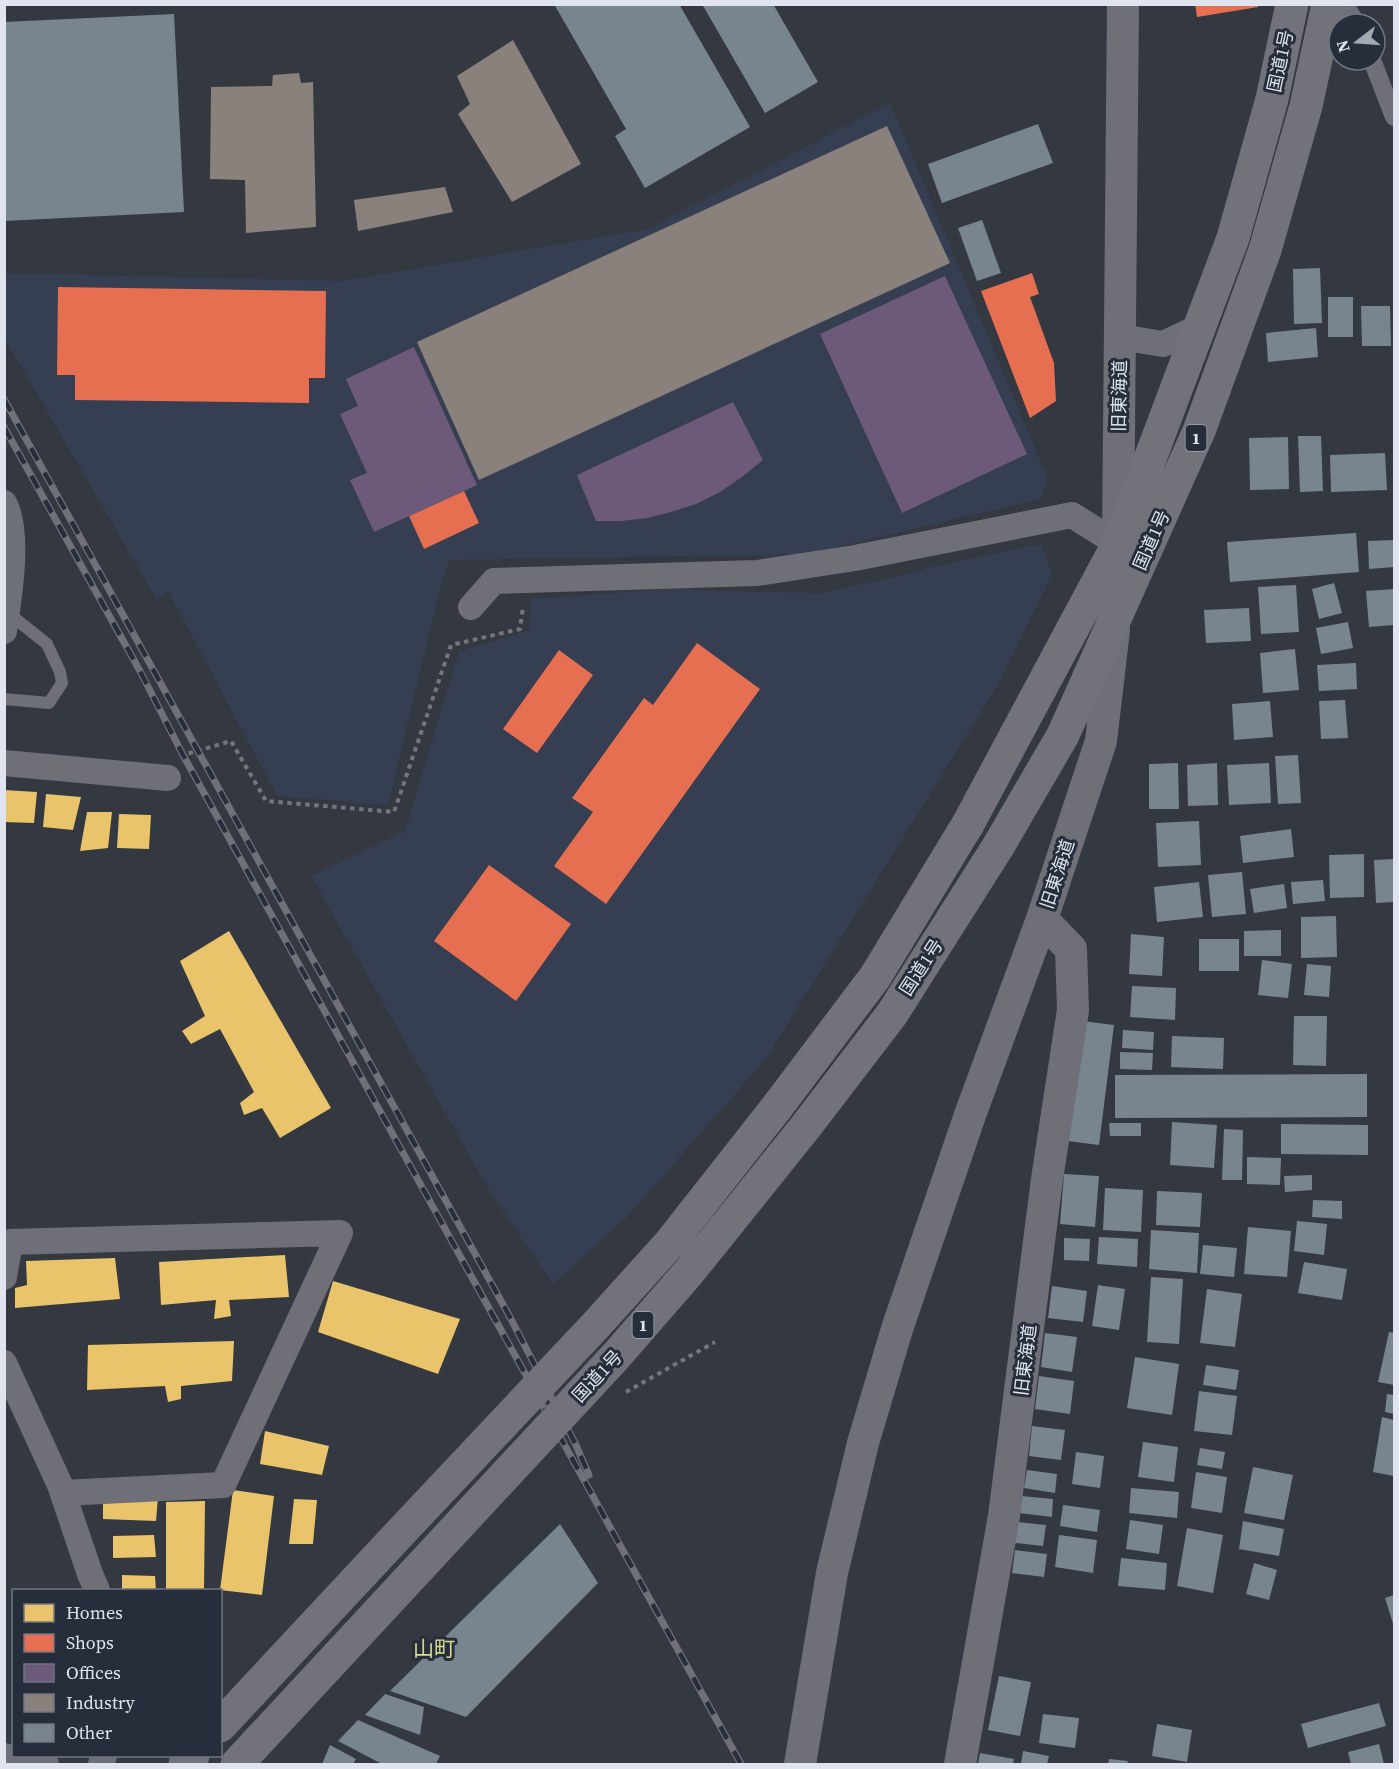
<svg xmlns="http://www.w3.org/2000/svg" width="1399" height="1769" font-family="'Source Serif 4','Noto Sans JP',serif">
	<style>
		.built { fill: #353f51 }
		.homes { fill: #e9c46a }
		.shops { fill: #e76f51 }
		.offices { fill: #6d597a }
		.industry { fill: #8a817c }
		.building { fill: #78858f }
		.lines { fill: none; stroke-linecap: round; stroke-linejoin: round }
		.path { stroke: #75767c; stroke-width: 4; stroke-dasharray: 4.5 4.5; stroke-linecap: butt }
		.service { stroke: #6f6f77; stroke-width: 12 }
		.pedestrian { stroke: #6f6f77; stroke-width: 18 }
		.minor { stroke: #6f6f77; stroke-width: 26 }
		.tertiary { stroke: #6f6f77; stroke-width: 32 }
		.trunk { stroke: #72727a; stroke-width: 33 }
		.rail-casing { stroke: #707178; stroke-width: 7 }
		.rail { stroke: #262d3b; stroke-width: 4.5; stroke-dasharray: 14; stroke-linecap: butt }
		.trunk-bridge { stroke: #72727a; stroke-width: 33 }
		.labels { text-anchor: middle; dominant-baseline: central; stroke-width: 6; stroke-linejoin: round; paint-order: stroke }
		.shield { fill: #262d3b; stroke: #a8adb8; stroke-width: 1.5 }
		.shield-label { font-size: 16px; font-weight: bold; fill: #dfe4ee }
		.street-label { font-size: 18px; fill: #dfe4ee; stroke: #262d3b }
		.quarter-label { font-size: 21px; fill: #d6dc8e; stroke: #262d3b }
	</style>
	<rect width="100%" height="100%" fill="#343841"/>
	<path class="built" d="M 890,103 L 1048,479 L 1040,499 L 808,554 L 450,560 L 443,577 L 388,805 L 277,796 L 168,591 L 157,600 L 5,339 L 4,273 L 342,281 L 648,229 Z
		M 1041,544 L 1052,574 L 997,686 L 766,1059 L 630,1214 L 553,1284 L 489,1190 L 311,876 L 405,831 L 459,651 L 529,630 L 531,599 L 682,588 L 717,591 L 822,593 L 881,580 L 931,567 Z"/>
	<path class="homes" d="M 4,790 L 37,792 L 34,823 L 4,822 Z
		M 46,794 L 81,797 L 73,830 L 43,827 Z
		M 87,812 L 112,812 L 108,848 L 80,851 Z
		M 119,814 L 151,815 L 149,849 L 117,848 Z
		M 229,931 L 331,1108 L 280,1138 L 262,1108 L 244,1115 L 240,1103 L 254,1092 L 220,1029 L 191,1044 L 182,1031 L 205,1016 L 180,961 Z
		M 285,1255 L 289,1297 L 229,1300 L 231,1316 L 214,1319 L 216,1300 L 161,1305 L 159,1262 Z
		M 115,1258 L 120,1299 L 15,1308 L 15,1288 L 27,1285 L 26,1261 Z
		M 333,1281 L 460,1319 L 438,1374 L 318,1332 Z
		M 234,1341 L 232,1381 L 181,1386 L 181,1399 L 168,1402 L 165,1386 L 87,1390 L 88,1345 Z
		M 265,1431 L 329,1446 L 322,1475 L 260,1464 Z
		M 233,1490 L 274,1496 L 262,1595 L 220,1590 Z
		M 158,1497 L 156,1521 L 103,1519 L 103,1499 Z
		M 294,1499 L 317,1500 L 313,1544 L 289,1544 Z
		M 205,1501 L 204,1590 L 166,1590 L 166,1502 Z
		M 154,1535 L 156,1557 L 113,1558 L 113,1536 Z
		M 122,1575 L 155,1576 L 156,1590 L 122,1590 Z"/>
	<path class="shops" d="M 1195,4 L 1259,4 L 1258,7 L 1197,17 Z
		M 1032,273 L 1039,294 L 1030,297 L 1054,363 L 1056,401 L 1030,418 L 981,291 Z
		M 58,287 L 326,291 L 325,378 L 309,378 L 309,403 L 75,400 L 75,375 L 57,375 Z
		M 464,491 L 479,523 L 424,549 L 409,516 Z
		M 697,643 L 760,689 L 606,904 L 554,866 L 593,812 L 572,798 L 644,698 L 653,705 Z
		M 559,650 L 593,675 L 537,753 L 503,729 Z
		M 489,865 L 571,924 L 516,1001 L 434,941 Z"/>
	<path class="offices" d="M 945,276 L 1027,454 L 902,513 L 820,334 Z
		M 414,347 L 477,485 L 374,532 L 350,480 L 367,473 L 340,414 L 358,406 L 346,379 Z
		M 733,402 L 763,460 L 742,477 L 720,492 L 696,504 L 671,512 L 647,518 L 621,521 L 596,521 L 577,475 Z"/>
	<path class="industry" d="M 513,40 L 581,164 L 512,202 L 458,114 L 470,104 L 457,76 Z
		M 299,73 L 301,83 L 313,82 L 316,227 L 246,233 L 245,180 L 210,179 L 211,87 L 272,86 L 273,75 Z
		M 887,126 L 950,263 L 479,480 L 417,342 Z
		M 445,187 L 453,212 L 358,231 L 354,200 Z"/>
	<path class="building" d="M 554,4 L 679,4 L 750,127 L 645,188 L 615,136 L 626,129 Z
		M 702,4 L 773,4 L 818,82 L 765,113 Z
		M 174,14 L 184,212 L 4,221 L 4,22 Z
		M 1038,124 L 1053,163 L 942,203 L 928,164 Z
		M 982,220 L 1001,273 L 977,281 L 958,228 Z
		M 1320,268 L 1322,323 L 1294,324 L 1293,269 Z
		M 1328,297 L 1353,297 L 1353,337 L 1328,337 Z
		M 1361,306 L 1390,306 L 1391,346 L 1362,346 Z
		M 1316,328 L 1318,357 L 1268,362 L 1266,333 Z
		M 1298,436 L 1321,436 L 1323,491 L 1300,492 Z
		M 1288,437 L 1289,489 L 1250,490 L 1249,438 Z
		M 1385,453 L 1387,490 L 1331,492 L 1330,455 Z
		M 1356,533 L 1359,572 L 1230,582 L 1227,542 Z
		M 1394,540 L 1394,567 L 1369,569 L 1368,541 Z
		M 1334,583 L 1342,613 L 1319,619 L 1312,589 Z
		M 1296,585 L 1299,632 L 1261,634 L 1258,587 Z
		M 1394,589 L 1394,625 L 1369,627 L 1366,591 Z
		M 1249,608 L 1251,641 L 1206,643 L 1204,610 Z
		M 1348,622 L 1353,648 L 1321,654 L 1316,628 Z
		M 1295,649 L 1299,690 L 1263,693 L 1260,653 Z
		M 1356,663 L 1357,689 L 1319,691 L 1317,665 Z
		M 1345,700 L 1348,738 L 1321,739 L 1319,701 Z
		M 1270,701 L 1273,737 L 1234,740 L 1232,704 Z
		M 1298,755 L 1301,803 L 1278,804 L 1275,756 Z
		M 1178,763 L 1179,809 L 1149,809 L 1149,764 Z
		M 1217,763 L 1218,805 L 1188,806 L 1187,765 Z
		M 1269,763 L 1271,803 L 1229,805 L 1227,765 Z
		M 1199,821 L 1201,865 L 1158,867 L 1156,823 Z
		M 1291,829 L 1294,857 L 1243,863 L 1240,836 Z
		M 1364,854 L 1364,897 L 1330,898 L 1329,855 Z
		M 1394,859 L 1394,902 L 1376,903 L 1374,860 Z
		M 1242,872 L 1246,914 L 1212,917 L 1208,875 Z
		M 1323,880 L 1325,901 L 1293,904 L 1291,882 Z
		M 1199,882 L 1203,917 L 1157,922 L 1154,887 Z
		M 1284,884 L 1287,908 L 1254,913 L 1250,889 Z
		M 1336,916 L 1337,957 L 1301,958 L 1301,917 Z
		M 1281,930 L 1281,956 L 1244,956 L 1244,931 Z
		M 1131,934 L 1164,937 L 1162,976 L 1129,974 Z
		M 1199,939 L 1239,939 L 1239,971 L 1199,971 Z
		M 1262,960 L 1292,964 L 1288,998 L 1258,995 Z
		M 1307,964 L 1331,966 L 1329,997 L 1304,995 Z
		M 1132,986 L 1176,988 L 1175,1020 L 1130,1017 Z
		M 1294,1016 L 1327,1016 L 1326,1066 L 1293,1065 Z
		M 1082,1021 L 1114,1025 L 1099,1145 L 1067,1141 Z
		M 1123,1030 L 1154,1032 L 1153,1050 L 1122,1048 Z
		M 1172,1036 L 1224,1038 L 1223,1069 L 1171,1067 Z
		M 1120,1052 L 1153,1053 L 1152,1070 L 1120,1069 Z
		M 1367,1074 L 1367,1117 L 1115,1118 L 1115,1075 Z
		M 1172,1122 L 1217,1125 L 1214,1168 L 1170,1165 Z
		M 1109,1123 L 1141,1123 L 1141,1136 L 1110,1136 Z
		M 1281,1124 L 1368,1125 L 1368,1155 L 1281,1154 Z
		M 1224,1129 L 1243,1130 L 1242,1180 L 1222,1180 Z
		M 1247,1157 L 1281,1158 L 1280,1185 L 1247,1184 Z
		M 1064,1174 L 1099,1176 L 1095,1227 L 1060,1224 Z
		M 1312,1175 L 1312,1190 L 1285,1192 L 1284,1176 Z
		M 1105,1188 L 1143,1190 L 1141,1232 L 1103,1230 Z
		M 1157,1191 L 1202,1193 L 1200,1227 L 1156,1225 Z
		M 1313,1200 L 1342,1201 L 1342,1219 L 1312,1217 Z
		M 1297,1221 L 1327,1224 L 1324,1255 L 1294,1251 Z
		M 1248,1227 L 1291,1231 L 1287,1277 L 1244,1274 Z
		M 1151,1230 L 1199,1233 L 1197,1273 L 1149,1269 Z
		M 1099,1237 L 1138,1239 L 1137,1267 L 1097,1264 Z
		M 1064,1238 L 1090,1239 L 1089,1261 L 1064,1260 Z
		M 1203,1245 L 1237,1248 L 1234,1277 L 1200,1274 Z
		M 1304,1262 L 1347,1269 L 1342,1300 L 1298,1293 Z
		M 1151,1277 L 1183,1279 L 1179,1344 L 1147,1342 Z
		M 1098,1285 L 1125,1289 L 1119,1330 L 1092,1326 Z
		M 1052,1286 L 1087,1291 L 1083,1322 L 1048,1318 Z
		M 1207,1289 L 1242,1294 L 1235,1347 L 1200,1343 Z
		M 1389,1332 L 1394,1333 L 1394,1385 L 1378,1382 Z
		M 1045,1333 L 1077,1337 L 1072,1372 L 1041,1367 Z
		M 1135,1357 L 1179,1364 L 1172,1415 L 1127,1408 Z
		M 1206,1365 L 1239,1370 L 1236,1390 L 1203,1385 Z
		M 1039,1376 L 1074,1381 L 1070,1414 L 1035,1409 Z
		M 1199,1391 L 1237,1396 L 1232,1435 L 1194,1431 Z
		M 1387,1394 L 1394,1395 L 1394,1414 L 1385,1412 Z
		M 1382,1417 L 1394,1420 L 1394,1476 L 1373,1472 Z
		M 1032,1426 L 1065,1430 L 1061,1460 L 1029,1456 Z
		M 1143,1442 L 1178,1447 L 1174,1482 L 1138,1477 Z
		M 1200,1448 L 1225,1452 L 1222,1469 L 1197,1465 Z
		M 1076,1452 L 1104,1456 L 1100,1488 L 1072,1484 Z
		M 1253,1467 L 1293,1475 L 1284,1520 L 1244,1513 Z
		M 1027,1470 L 1057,1474 L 1055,1493 L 1024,1488 Z
		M 1196,1472 L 1227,1477 L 1222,1513 L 1191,1508 Z
		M 1131,1488 L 1179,1492 L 1177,1518 L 1129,1513 Z
		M 1021,1496 L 1053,1499 L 1052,1517 L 1019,1513 Z
		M 1063,1505 L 1100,1510 L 1097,1532 L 1060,1526 Z
		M 1130,1520 L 1163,1525 L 1159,1554 L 1126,1549 Z
		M 1243,1521 L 1284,1529 L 1279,1556 L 1239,1549 Z
		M 1017,1522 L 1046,1525 L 1043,1546 L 1015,1543 Z
		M 560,1524 L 598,1583 L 466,1717 L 390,1691 Z
		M 1187,1528 L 1223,1535 L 1213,1593 L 1177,1586 Z
		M 1059,1535 L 1097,1540 L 1093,1573 L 1055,1567 Z
		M 1015,1550 L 1047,1554 L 1044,1577 L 1012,1573 Z
		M 1121,1558 L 1167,1563 L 1165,1590 L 1118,1586 Z
		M 1254,1563 L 1277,1570 L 1269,1600 L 1246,1594 Z
		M 1394,1595 L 1394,1627 L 1385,1598 Z
		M 999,1676 L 1031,1682 L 1020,1736 L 988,1730 Z
		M 385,1694 L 424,1707 L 420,1735 L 365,1715 Z
		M 1379,1703 L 1386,1726 L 1308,1748 L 1301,1724 Z
		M 1043,1714 L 1079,1718 L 1075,1748 L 1039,1743 Z
		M 358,1720 L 440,1756 L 436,1764 L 382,1764 L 338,1741 Z
		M 1157,1724 L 1192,1730 L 1187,1762 L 1152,1756 Z
		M 1379,1744 L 1384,1764 L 1351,1764 L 1348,1752 Z
		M 330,1745 L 356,1759 L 353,1764 L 322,1764 Z
		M 1023,1751 L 1049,1756 L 1047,1764 L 1021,1764 Z
		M 980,1753 L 1014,1759 L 1013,1764 L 978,1764 Z
		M 1109,1759 L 1128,1761 L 1127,1764 L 1108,1764 Z"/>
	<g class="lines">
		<path class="path" d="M 180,756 L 231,741 L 266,801 L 394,812 L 451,645 L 520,629 L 523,607
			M 626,1392 L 715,1342"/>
		<path class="service" d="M 4,699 L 49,703 L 62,683 L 60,672 L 47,644 L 7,612"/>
		<path class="pedestrian" d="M 1344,4 L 1357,24
			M 1372,60 L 1394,117"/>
		<path class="minor" d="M 1120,337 L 1163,344 L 1199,327
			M 4,503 C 20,531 9,598 4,631
			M 471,607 L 494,581 L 757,573 L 855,558 L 1072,515 L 1118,544
			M 4,763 L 168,778
			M 4,1277 L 10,1242 L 340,1233 L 223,1485 L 63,1493
			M 4,1363 L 60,1485 L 90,1574 L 97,1590
			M 4,1756 L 46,1764
			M 101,1764 L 104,1756"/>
		<path class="tertiary" d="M 1118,538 L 1123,4
			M 800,1764 L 832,1573 L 863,1443 L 897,1329 L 970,1115 L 1042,919 L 1101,741 L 1114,630
			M 960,1764 L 1004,1516 L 1047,1179 L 1073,1010 L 1071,949 L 1042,919"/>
		<path class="trunk" d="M 968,824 L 1118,544 L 1233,238 L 1272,99 L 1292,4
			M 999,845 L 1063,735 L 1199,431 L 1265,250 L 1306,106 L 1328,4
			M 185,1764 L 193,1756"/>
		<g class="rail-casing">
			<path id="rail" d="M 4,399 L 511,1319 L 575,1443 L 589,1475
				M 4,427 L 140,671 L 183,755 L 741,1764"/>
		</g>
		<use href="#rail" class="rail"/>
		<path class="trunk-bridge" d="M 220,1726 L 401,1532 L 596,1325 L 670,1243 L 777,1107 L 875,977 L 968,824
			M 237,1764 L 616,1356 L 689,1272 L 807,1125 L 892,1014 L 999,845"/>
	</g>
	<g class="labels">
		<g class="shield">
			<rect x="1185.5" y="425" width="21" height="26" rx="4.5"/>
			<rect x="632.5" y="1312" width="21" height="26" rx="4.5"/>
		</g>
		<g class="shield-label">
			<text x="1196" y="438">1</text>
			<text x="643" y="1325">1</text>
		</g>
		<g class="street-label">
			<text transform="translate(1280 61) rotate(-78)">国道1号</text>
			<text transform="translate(1119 396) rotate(-89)">旧東海道</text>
			<text transform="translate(1151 540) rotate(-66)">国道1号</text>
			<text transform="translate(1057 874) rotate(-72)">旧東海道</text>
			<text transform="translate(921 967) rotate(-57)">国道1号</text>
			<text transform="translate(1025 1360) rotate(-83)">旧東海道</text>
			<text transform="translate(597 1376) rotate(-47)">国道1号</text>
		</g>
		<g class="quarter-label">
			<text x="434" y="1648">山町</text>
		</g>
	</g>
	<rect width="1399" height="1769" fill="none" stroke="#dfe4ee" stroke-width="12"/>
	<rect x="12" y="1589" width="210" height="168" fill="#262d3b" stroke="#707683" stroke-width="1.5"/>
	<rect x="24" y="1604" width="30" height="18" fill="#e9c46a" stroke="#707683" stroke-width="1.5"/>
	<text x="66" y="1619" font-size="18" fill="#dfe4ee">Homes</text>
	<rect x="24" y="1634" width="30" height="18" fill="#e76f51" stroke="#707683" stroke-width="1.5"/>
	<text x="66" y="1649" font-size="18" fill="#dfe4ee">Shops</text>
	<rect x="24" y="1664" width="30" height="18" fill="#6d597a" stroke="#707683" stroke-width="1.5"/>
	<text x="66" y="1679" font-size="18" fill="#dfe4ee">Offices</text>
	<rect x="24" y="1694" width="30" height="18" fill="#8a817c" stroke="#707683" stroke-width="1.5"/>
	<text x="66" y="1709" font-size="18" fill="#dfe4ee">Industry</text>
	<rect x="24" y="1724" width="30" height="18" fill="#78858f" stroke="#707683" stroke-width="1.5"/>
	<text x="66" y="1739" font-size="18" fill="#dfe4ee">Other</text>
	<g transform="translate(1357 42) rotate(253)"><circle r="28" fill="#262d3b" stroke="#707683" stroke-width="1.5"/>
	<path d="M0-4.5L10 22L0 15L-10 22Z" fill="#a3a8b1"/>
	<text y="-9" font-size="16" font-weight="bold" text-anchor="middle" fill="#dfe4ee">N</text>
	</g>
</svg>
